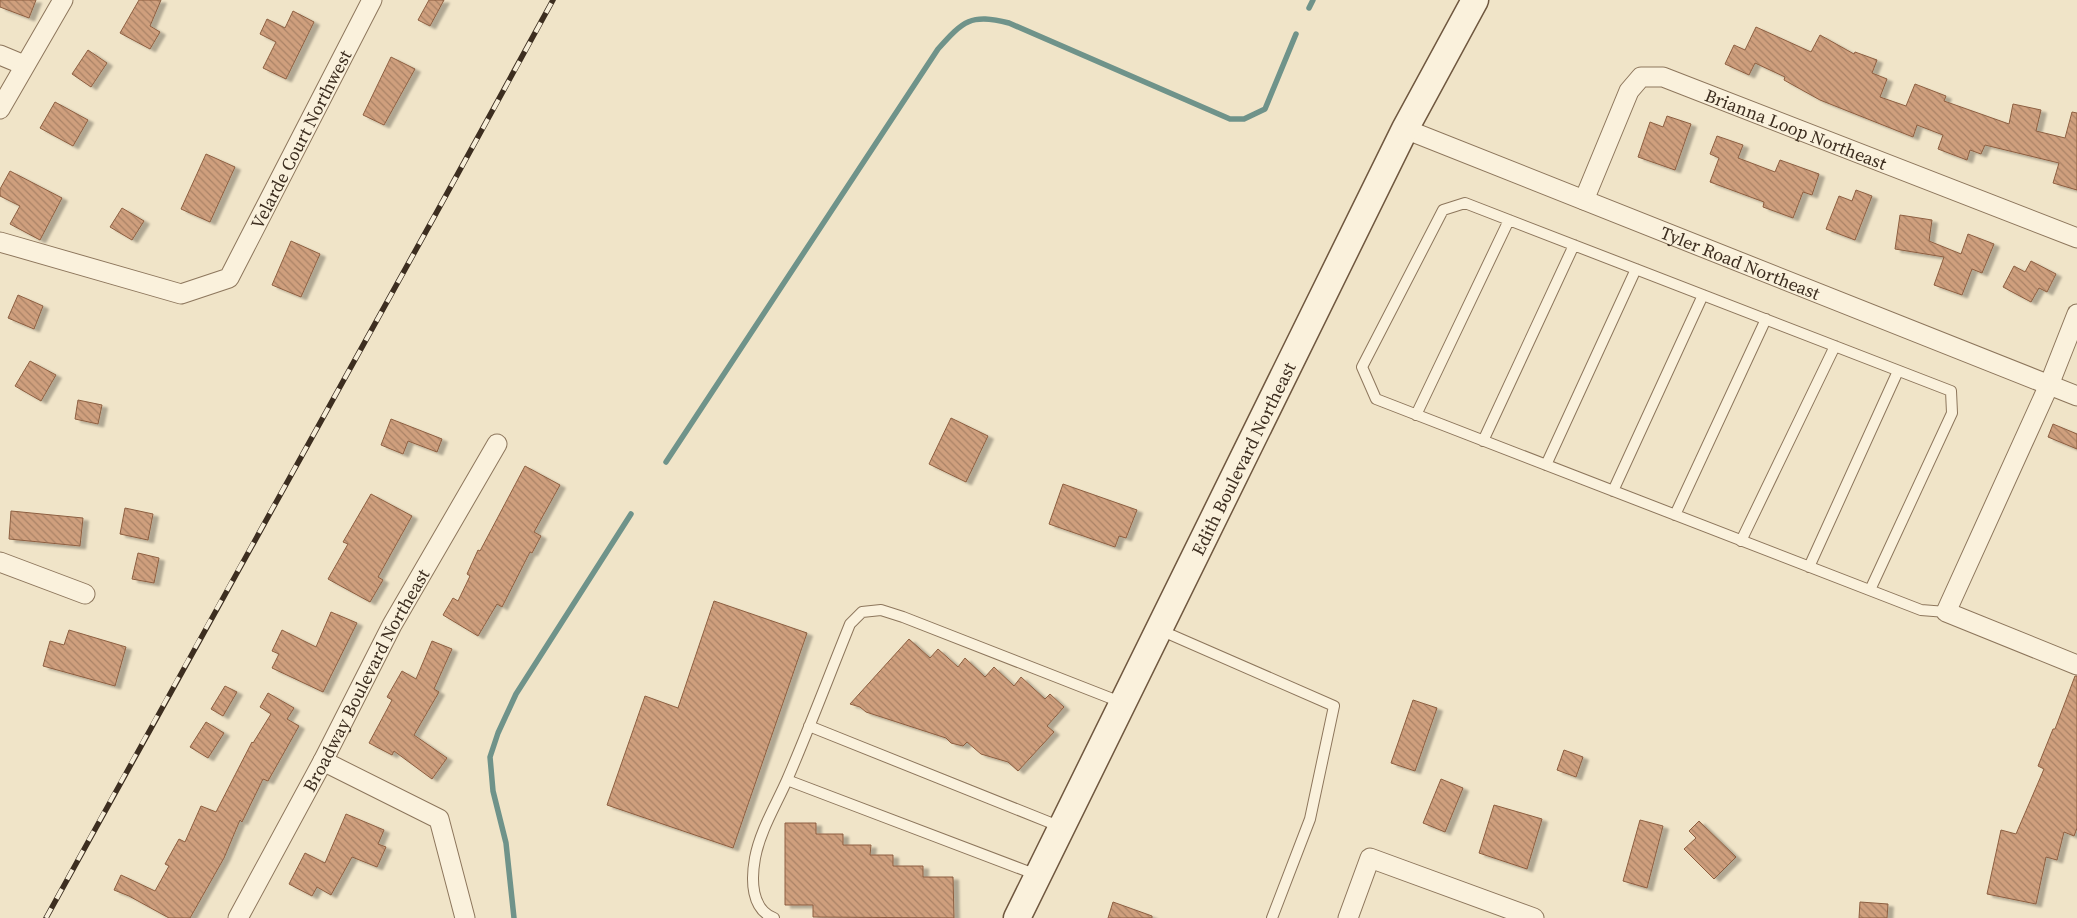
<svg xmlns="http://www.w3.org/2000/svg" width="2077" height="918" font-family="'Source Serif 4',serif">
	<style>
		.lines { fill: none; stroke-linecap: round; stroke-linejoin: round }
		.stream { stroke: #6f938a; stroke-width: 5.5 }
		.building { fill: url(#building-back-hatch); stroke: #8d5f41; filter: url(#shadow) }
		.lane-casing { stroke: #8d765c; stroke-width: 12 }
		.street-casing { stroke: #8d765c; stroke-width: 21 }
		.secondary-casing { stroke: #6f573f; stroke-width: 29 }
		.lane { stroke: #faf1dc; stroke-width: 10 }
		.street { stroke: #faf1dc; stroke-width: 19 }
		.secondary { stroke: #faf1dc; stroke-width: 26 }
		.rail-casing { stroke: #3d2e20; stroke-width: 5.5 }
		.rail { stroke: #f7eed8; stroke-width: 4; stroke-dasharray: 11; stroke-linecap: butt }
		.labels { text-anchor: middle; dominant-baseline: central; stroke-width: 4.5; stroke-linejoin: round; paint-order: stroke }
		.street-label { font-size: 18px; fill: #3d2e20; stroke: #f7eed8 }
	</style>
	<defs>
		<pattern id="building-back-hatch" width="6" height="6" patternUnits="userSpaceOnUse" patternTransform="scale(1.25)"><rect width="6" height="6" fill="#cf9f7d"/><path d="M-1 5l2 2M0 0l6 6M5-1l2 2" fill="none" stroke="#a98266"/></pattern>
		<filter id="shadow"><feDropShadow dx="5.5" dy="3" stdDeviation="1" flood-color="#0004"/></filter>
	</defs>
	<rect width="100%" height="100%" fill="#f0e4c8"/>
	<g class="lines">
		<path class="stream" d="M 1309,8 L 1313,0
			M 666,462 L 938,49 C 963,21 971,13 1009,23 L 1230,119 L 1244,119 L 1265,109 L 1296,34
			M 514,918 L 506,843 L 493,791 L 490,757 L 498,733 L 516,694 L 631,514"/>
	</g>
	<path class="building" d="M 0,0 L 36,0 L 29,18 L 0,7 Z
		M 139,0 L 161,0 L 150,26 L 160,32 L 150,49 L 120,33 Z
		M 429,0 L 444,0 L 430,26 L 418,20 Z
		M 293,11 L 314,22 L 286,79 L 263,68 L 276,42 L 260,34 L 267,19 L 285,28 Z
		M 1756,27 L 1811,52 L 1820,35 L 1854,54 L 1855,52 L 1877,60 L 1872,73 L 1887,79 L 1880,97 L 1906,106 L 1915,84 L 1946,96 L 1944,101 L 2009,124 L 2013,104 L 2041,110 L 2036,131 L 2065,138 L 2072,112 L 2077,113 L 2077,190 L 2053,183 L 2059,163 L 1985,145 L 1981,154 L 1970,150 L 1967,160 L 1938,149 L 1943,135 L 1917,125 L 1913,137 L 1820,100 L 1784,80 L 1785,77 L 1755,63 L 1749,75 L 1725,64 L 1734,45 L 1745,50 Z
		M 88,50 L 107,63 L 91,87 L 72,74 Z
		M 391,57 L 415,69 L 384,125 L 363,115 Z
		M 55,102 L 88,120 L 73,146 L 40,128 Z
		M 1667,116 L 1691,124 L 1675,170 L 1638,157 L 1650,122 L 1663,127 Z
		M 1717,136 L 1743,145 L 1738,158 L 1775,172 L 1780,160 L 1819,174 L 1812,195 L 1803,192 L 1793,218 L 1763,207 L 1764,202 L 1710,182 L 1719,158 L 1710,154 Z
		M 206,154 L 235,167 L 210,222 L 181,209 Z
		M 10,171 L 62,198 L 40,240 L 10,224 L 20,206 L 0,196 L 0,189 Z
		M 1856,190 L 1872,196 L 1855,240 L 1826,229 L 1839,196 L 1852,201 Z
		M 122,208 L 144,221 L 132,240 L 110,227 Z
		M 1900,215 L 1932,220 L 1929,241 L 1961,254 L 1968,234 L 1994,244 L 1982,273 L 1972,269 L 1962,295 L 1934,285 L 1944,257 L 1895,249 Z
		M 291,241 L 320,254 L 301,297 L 272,285 Z
		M 2031,261 L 2056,274 L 2047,292 L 2039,288 L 2031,302 L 2003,287 L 2014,266 L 2025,272 Z
		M 18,295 L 43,306 L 34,329 L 8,318 Z
		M 30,361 L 56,375 L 41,401 L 15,386 Z
		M 78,400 L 102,405 L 98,424 L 75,419 Z
		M 951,418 L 988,436 L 966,482 L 929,464 Z
		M 391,419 L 442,439 L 437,452 L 408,441 L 403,454 L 381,445 Z
		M 2053,424 L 2077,434 L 2077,449 L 2048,437 Z
		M 525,466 L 560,485 L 534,532 L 541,536 L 532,553 L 530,552 L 502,607 L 497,604 L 478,636 L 443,615 L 453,598 L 458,601 L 470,576 L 467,574 L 478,550 L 480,551 Z
		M 1063,484 L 1137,510 L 1126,538 L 1119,536 L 1115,547 L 1049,524 Z
		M 371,494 L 412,516 L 378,577 L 383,580 L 370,602 L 328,579 L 348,544 L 343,542 Z
		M 125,508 L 153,514 L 148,540 L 120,534 Z
		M 11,511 L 83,518 L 80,546 L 9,539 Z
		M 138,553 L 159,558 L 154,583 L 132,579 Z
		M 714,601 L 807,633 L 733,848 L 607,805 L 645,696 L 678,708 Z
		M 331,612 L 357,623 L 323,692 L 272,668 L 279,654 L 272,651 L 282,630 L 316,647 Z
		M 69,630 L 126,647 L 115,686 L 43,666 L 50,641 L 64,645 Z
		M 909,639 L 930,658 L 938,649 L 958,667 L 965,658 L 985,677 L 994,667 L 1014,686 L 1021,677 L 1045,699 L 1050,694 L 1064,707 L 1047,726 L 1054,732 L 1018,771 L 1008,762 L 981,754 L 967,742 L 963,746 L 951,743 L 946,738 L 866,712 L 860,707 L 850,704 Z
		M 432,641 L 452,649 L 434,689 L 439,692 L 414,735 L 447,758 L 432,779 L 394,751 L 392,755 L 369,743 L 392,700 L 387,697 L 402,671 L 416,679 Z
		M 2075,676 L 2077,676 L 2077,828 L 2074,836 L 2064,832 L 2057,860 L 2046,857 L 2036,904 L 1987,894 L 2001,830 L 2016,834 L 2044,769 L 2038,766 L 2053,729 L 2055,729 Z
		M 225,686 L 237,692 L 223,716 L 211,709 Z
		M 268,693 L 294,708 L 287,719 L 299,726 L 268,781 L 263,779 L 242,822 L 240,820 L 224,858 L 190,918 L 169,918 L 129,896 L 114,890 L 121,875 L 155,891 L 169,866 L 165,864 L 179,839 L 185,842 L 201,806 L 216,812 L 252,742 L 253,743 L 271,714 L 260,707 Z
		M 1413,700 L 1437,708 L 1415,771 L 1391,763 Z
		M 206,722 L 224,733 L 208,758 L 190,747 Z
		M 1564,750 L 1583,757 L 1576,777 L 1557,770 Z
		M 1441,779 L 1463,788 L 1445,832 L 1423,823 Z
		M 1494,805 L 1542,819 L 1527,869 L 1479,853 Z
		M 346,814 L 384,830 L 378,844 L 386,847 L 377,867 L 352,857 L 331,895 L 317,887 L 312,896 L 289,884 L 305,853 L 325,863 Z
		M 1640,820 L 1663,826 L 1647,888 L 1623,881 Z
		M 1699,821 L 1736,857 L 1714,879 L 1684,849 L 1696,838 L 1689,831 Z
		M 785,823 L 816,823 L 816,834 L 843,834 L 843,845 L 871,845 L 870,855 L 893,855 L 893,866 L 923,866 L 923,877 L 953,877 L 954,918 L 813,917 L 813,905 L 785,905 Z
		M 1113,902 L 1152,916 L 1152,918 L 1108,918 Z
		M 1860,902 L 1888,904 L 1887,918 L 1859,918 Z"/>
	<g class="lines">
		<g class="lane-casing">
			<path id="lane" d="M 1416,415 L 1509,220
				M 1483,441 L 1574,245
				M 1546,465 L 1636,269
				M 1613,491 L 1703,295
				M 1675,515 L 1766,319
				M 1741,541 L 1835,346
				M 1809,567 L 1898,371
				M 1870,590 L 1952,413 L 1951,391 L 1465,203 L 1443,210 L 1362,367 L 1376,399 L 1921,610 L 1946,612
				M 1160,630 L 1334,706 L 1310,819 L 1272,918
				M 809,726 L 1061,827
				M 787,780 L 1037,875
				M 774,918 C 751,909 751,880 755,858 C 760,831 776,805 787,780 C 809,729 829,676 850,624 L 862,612 L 881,610 L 903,617 L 1123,703"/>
		</g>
		<g class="street-casing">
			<g id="street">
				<path d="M 0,55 L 24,65"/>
				<path d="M 0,109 L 63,0"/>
				<path id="s1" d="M 1405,129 L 2077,396"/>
				<path id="s2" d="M 1584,200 L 1629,91 L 1641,77 L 1663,77 L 2077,238"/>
				<path id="s3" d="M 0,242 L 181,294 L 229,278 L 372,0"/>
				<path d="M 2077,314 L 2049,385 L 1946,612 L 2077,665"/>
				<path d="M 0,562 L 85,594"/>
				<path d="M 323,761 L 439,819 L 465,918"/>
				<path id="s4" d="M 238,918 L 323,761 L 392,625 L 497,444"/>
				<path d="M 1348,918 L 1370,858 L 1534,918"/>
			</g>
		</g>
		<g class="secondary-casing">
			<g id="secondary">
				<path id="s5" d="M 1017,918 L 1405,129 L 1475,0"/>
			</g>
		</g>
		<use href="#lane" class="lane"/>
		<use href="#street" class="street"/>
		<use href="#secondary" class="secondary"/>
		<g class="rail-casing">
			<path id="rail" d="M 46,918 C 214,611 386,307 553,0"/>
		</g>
		<use href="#rail" class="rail"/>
	</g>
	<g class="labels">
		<g class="street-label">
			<text stroke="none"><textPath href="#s2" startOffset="301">Brianna Loop Northeast</textPath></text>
			<text stroke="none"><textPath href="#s3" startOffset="395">Velarde Court Northwest</textPath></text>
			<text stroke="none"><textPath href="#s1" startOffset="361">Tyler Road Northeast</textPath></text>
			<text stroke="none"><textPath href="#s5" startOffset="512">Edith Boulevard Northeast</textPath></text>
			<text stroke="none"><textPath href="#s4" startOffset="270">Broadway Boulevard Northeast</textPath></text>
		</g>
	</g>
</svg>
